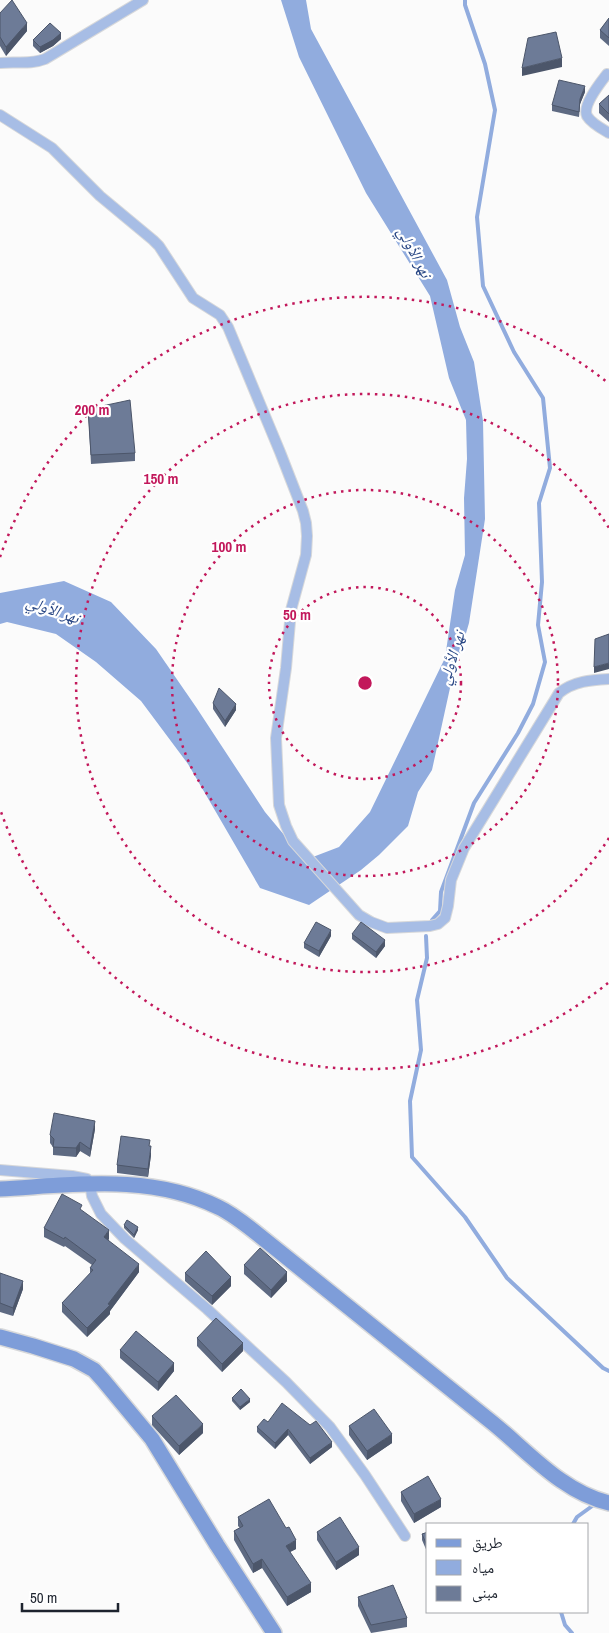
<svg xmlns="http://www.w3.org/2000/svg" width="609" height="1633" font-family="'Archivo Narrow','Noto Naskh Arabic',sans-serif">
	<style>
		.water { fill: #91acde }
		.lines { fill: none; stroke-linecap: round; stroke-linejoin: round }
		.stream { stroke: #91acde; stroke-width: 4 }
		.street-casing { stroke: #d7d8da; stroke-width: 12 }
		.secondary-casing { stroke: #d7d8da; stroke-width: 18 }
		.street { stroke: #a7bde5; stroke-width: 10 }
		.secondary { stroke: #7e9dd9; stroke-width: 15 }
		.wall { fill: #5e6a82 }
		.shaded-wall { fill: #4c566a }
		.building { fill: #6d7b97; stroke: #4c566a }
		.ring { fill: none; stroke: #c2185b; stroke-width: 2.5; stroke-dasharray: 2.5 5 }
		.labels { text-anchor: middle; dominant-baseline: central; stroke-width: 4.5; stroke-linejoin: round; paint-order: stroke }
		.water-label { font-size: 16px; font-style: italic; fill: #284684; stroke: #fff }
		.centre { fill: #c2185b; stroke: #fff; stroke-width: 2.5 }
		.ring-label { font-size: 15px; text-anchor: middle; font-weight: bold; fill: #c2185b; stroke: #fff; stroke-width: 4.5; stroke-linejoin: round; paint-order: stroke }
	</style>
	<rect width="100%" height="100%" fill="#fbfbfb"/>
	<path class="water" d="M 281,0 L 306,0 L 311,29 L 447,280 L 460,327 L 474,362 L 483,421 L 485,519 L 469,623 L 450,688 L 432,770 L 418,792 L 408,826 L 379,855 L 361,870 L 309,905 L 260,888 L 188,764 L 141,701 L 96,662 L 56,634 L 7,622 L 0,624 L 0,593 L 64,581 L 111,602 L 156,649 L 196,707 L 265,812 L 305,860 L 339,847 L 370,812 L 445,658 L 455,590 L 465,555 L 464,498 L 467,459 L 466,420 L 449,378 L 430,296 L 366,193 L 299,57 Z"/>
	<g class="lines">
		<path class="stream" d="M 432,920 L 440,911 L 441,892 L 474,803 L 518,733 L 533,704 L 545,662 L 538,625 L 542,582 L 539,503 L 550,468 L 543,398 L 514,352 L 483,286 L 477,217 L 495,110 L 485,64 L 465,5 L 465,0
			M 426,936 L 427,958 L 417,1000 L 421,1050 L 410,1101 L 412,1157 L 465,1217 L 507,1278 L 603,1368 L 609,1371
			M 573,1524 L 577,1517 L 595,1504
			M 561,1612 L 565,1625 L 572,1633"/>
		<g class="street-casing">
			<path id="street" d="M 0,63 C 16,61 30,65 45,59 L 143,0
				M 607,74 C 601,82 582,105 587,116 C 591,123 602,129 609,133
				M 0,115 L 52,148 L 100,196 L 153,240 L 159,246 L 193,298 L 220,315 L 228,327 L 280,452 L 303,511 L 306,523 L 307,536 L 306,555 L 291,610 L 286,668 L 276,738 L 279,805 L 286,826 L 293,841 L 359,915 L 371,922 L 387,928 L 430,926 L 438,924 L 445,918 L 448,906 L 451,880 L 464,848 L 559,693 C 574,681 591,680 609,679
				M 0,1170 L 72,1176 L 87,1179 L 90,1183 L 92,1196 L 101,1214 L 125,1239 L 207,1309 L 286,1382 L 330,1427 L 365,1475 L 405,1536"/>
		</g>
		<g class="secondary-casing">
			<path id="secondary" d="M 0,1189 C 73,1185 150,1173 218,1207 C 235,1215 250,1228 265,1240 C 340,1300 415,1360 489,1420 C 526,1449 561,1492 609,1503
				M 0,1337 L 33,1346 L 74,1359 L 94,1370 L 103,1380 L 152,1439 L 217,1545 L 274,1633"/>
		</g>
		<use href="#street" class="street"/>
		<use href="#secondary" class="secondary"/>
	</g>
	<path class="wall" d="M 0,13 L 27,31 L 6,56 L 0,46 Z
		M 609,18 L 609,46 L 600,38 L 600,30 Z
		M 61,39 L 53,46 L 40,53 L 33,46 L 33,40 Z
		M 585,92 L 580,104 L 579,117 L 552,111 L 552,105 Z
		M 609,95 L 609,122 L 599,113 L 599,104 Z
		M 88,409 L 135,453 L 135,461 L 91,464 Z
		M 213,703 L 236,710 L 225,727 L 213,709 Z
		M 352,934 L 385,946 L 376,958 L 352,939 Z
		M 331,936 L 319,957 L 304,948 L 304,943 Z
		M 95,1129 L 90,1157 L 80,1151 L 76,1157 L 53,1155 L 53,1147 L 50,1143 L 50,1135 Z
		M 151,1155 L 148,1177 L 117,1173 L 117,1165 Z
		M 82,1211 L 109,1239 L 108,1240 L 139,1272 L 110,1311 L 110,1314 L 87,1337 L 62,1312 L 62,1303 L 90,1274 L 90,1268 L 92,1265 L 65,1246 L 64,1247 L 44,1237 L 44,1228 Z
		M 124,1225 L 138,1230 L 134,1238 L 124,1228 Z
		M 244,1265 L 287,1281 L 271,1298 L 244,1274 Z
		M 0,1273 L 23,1289 L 13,1316 L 0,1312 Z
		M 185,1273 L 231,1286 L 212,1305 L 185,1281 Z
		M 197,1338 L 243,1351 L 222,1372 L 197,1346 Z
		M 120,1350 L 174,1371 L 158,1391 L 120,1358 Z
		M 232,1398 L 250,1402 L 240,1410 L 232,1401 Z
		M 152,1416 L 203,1433 L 179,1455 L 152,1425 Z
		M 268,1422 L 332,1447 L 310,1464 L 288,1435 L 275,1449 L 257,1432 L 257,1427 Z
		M 349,1426 L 392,1443 L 367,1460 L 349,1435 Z
		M 401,1492 L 441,1507 L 414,1523 L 401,1501 Z
		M 238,1517 L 296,1549 L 290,1552 L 311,1592 L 287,1606 L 262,1568 L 253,1573 L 234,1540 L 234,1531 L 240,1528 L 238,1526 Z
		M 317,1532 L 359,1555 L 336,1570 L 317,1540 Z
		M 428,1532 L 428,1554 L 422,1540 L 422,1534 Z
		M 358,1597 L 407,1618 L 407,1627 L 371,1633 L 358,1606 Z"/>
	<path class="shaded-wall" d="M 27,23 L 27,31 L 6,56 L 6,47 Z
		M 61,33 L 61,39 L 53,46 L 40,53 L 40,47 Z
		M 562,58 L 562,67 L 522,76 L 522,68 Z
		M 585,86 L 585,92 L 580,104 L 579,117 L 580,99 Z
		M 609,663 L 609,669 L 594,673 L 594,667 Z
		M 236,704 L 236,710 L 225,727 L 225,721 Z
		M 331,930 L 331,936 L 319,957 L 319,951 Z
		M 385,940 L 385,946 L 376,958 L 376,952 Z
		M 95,1121 L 95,1129 L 90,1157 L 90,1149 Z
		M 80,1142 L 80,1151 L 76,1157 L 76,1148 Z
		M 151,1146 L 151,1155 L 148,1177 L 148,1169 Z
		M 138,1227 L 138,1230 L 134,1238 L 134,1235 Z
		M 109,1230 L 109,1239 L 104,1245 L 104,1237 Z
		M 139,1264 L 139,1272 L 110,1311 L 110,1314 L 87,1337 L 87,1328 L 108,1304 Z
		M 287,1272 L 287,1281 L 271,1298 L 271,1290 Z
		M 231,1277 L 231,1286 L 212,1305 L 212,1296 Z
		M 23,1281 L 23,1289 L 13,1316 L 13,1308 Z
		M 243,1343 L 243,1351 L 222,1372 L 222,1364 Z
		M 174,1363 L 174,1371 L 158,1391 L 158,1382 Z
		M 250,1399 L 250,1402 L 240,1410 L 240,1407 Z
		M 203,1424 L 203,1433 L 179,1455 L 179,1446 Z
		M 288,1429 L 288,1435 L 275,1449 L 275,1443 Z
		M 392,1434 L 392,1443 L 367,1460 L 367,1451 Z
		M 332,1442 L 332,1447 L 310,1464 L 310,1458 Z
		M 441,1499 L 441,1507 L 414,1523 L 414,1514 Z
		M 296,1540 L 296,1549 L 286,1554 L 286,1546 Z
		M 359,1547 L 359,1555 L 336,1570 L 336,1562 Z
		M 262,1559 L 262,1568 L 253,1573 L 253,1564 Z
		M 311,1583 L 311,1592 L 287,1606 L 287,1597 Z"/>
	<path class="building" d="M 12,0 L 27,23 L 6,47 L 0,37 L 0,13 Z
		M 609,18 L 609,38 L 600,30 Z
		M 50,23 L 61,33 L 53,40 L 40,47 L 33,40 Z
		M 556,32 L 562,58 L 522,68 L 528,38 Z
		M 559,80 L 585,86 L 580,99 L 579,112 L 552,105 Z
		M 609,95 L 609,114 L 599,104 Z
		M 130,400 L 135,453 L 91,455 L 88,409 Z
		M 609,634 L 609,663 L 594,667 L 595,639 Z
		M 219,688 L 236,704 L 225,721 L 213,703 Z
		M 316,922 L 331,930 L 319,951 L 304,943 Z
		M 361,922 L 385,940 L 376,952 L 352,934 Z
		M 54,1113 L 95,1121 L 90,1149 L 80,1142 L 76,1148 L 53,1147 L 54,1139 L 50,1135 Z
		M 121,1136 L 150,1140 L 149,1146 L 151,1146 L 148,1169 L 117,1165 Z
		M 62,1194 L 82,1205 L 80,1209 L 109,1230 L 104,1237 L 139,1264 L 108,1304 L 110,1305 L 87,1328 L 62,1303 L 93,1270 L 90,1268 L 96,1260 L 65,1237 L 64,1239 L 44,1228 Z
		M 127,1220 L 138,1227 L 134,1235 L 124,1225 Z
		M 260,1248 L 287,1272 L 271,1290 L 244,1265 Z
		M 206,1251 L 231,1277 L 212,1296 L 185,1273 Z
		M 0,1273 L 23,1281 L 13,1308 L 0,1303 Z
		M 216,1318 L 243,1343 L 222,1364 L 197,1338 Z
		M 136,1331 L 174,1363 L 158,1382 L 120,1350 Z
		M 241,1389 L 250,1399 L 240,1407 L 232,1398 Z
		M 176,1395 L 203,1424 L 179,1446 L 152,1416 Z
		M 282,1403 L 310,1425 L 316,1421 L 332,1442 L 310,1458 L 288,1429 L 275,1443 L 257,1427 L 264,1419 L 268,1422 Z
		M 374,1409 L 392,1434 L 367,1451 L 349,1426 Z
		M 428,1476 L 441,1499 L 414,1514 L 401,1492 Z
		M 269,1499 L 286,1528 L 289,1527 L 296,1540 L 286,1546 L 311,1583 L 287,1597 L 262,1559 L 253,1564 L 234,1531 L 243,1526 L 238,1517 Z
		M 340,1517 L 359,1547 L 336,1562 L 317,1532 Z
		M 428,1532 L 428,1548 L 422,1534 Z
		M 393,1585 L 407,1618 L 371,1625 L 358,1597 Z"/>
	<g class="ring">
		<circle cx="365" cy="683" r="96"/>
		<circle cx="365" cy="683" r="193"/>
		<path d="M609 838A289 289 0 1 1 609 528"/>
		<path d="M608 983A386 386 0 0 1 0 809M0 557A386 386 0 0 1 608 383"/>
	</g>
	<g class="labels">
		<g class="water-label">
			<text transform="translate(415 252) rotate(62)">نهر الأولي</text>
			<text transform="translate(53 609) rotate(19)">نهر الأولي</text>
			<text transform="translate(451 658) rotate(-73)">نهر الأولي</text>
		</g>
	</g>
	<circle cx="365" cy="683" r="8" class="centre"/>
	<g class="ring-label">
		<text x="92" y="415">200 m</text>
		<text x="161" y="484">150 m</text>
		<text x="229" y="552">100 m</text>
		<text x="297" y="620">50 m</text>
	</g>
	<rect x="426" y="1523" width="162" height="90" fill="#ffffff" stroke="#a5a7ab"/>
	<rect x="436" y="1539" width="25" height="8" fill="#7e9dd9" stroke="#a5a7ab"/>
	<text x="472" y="1548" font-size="15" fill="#1d232e">طريق</text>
	<rect x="436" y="1560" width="25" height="15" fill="#91acde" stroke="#a5a7ab"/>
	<text x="472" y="1573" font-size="15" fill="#1d232e">مياه</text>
	<rect x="436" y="1586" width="25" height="15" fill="#6d7b97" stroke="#a5a7ab"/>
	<text x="472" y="1598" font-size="15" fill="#1d232e">مبنى</text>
	<path d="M22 1603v8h96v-8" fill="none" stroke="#1d232e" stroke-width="2.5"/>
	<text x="30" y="1603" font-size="15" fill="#1d232e" stroke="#ffffff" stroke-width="4" paint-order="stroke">50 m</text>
</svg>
